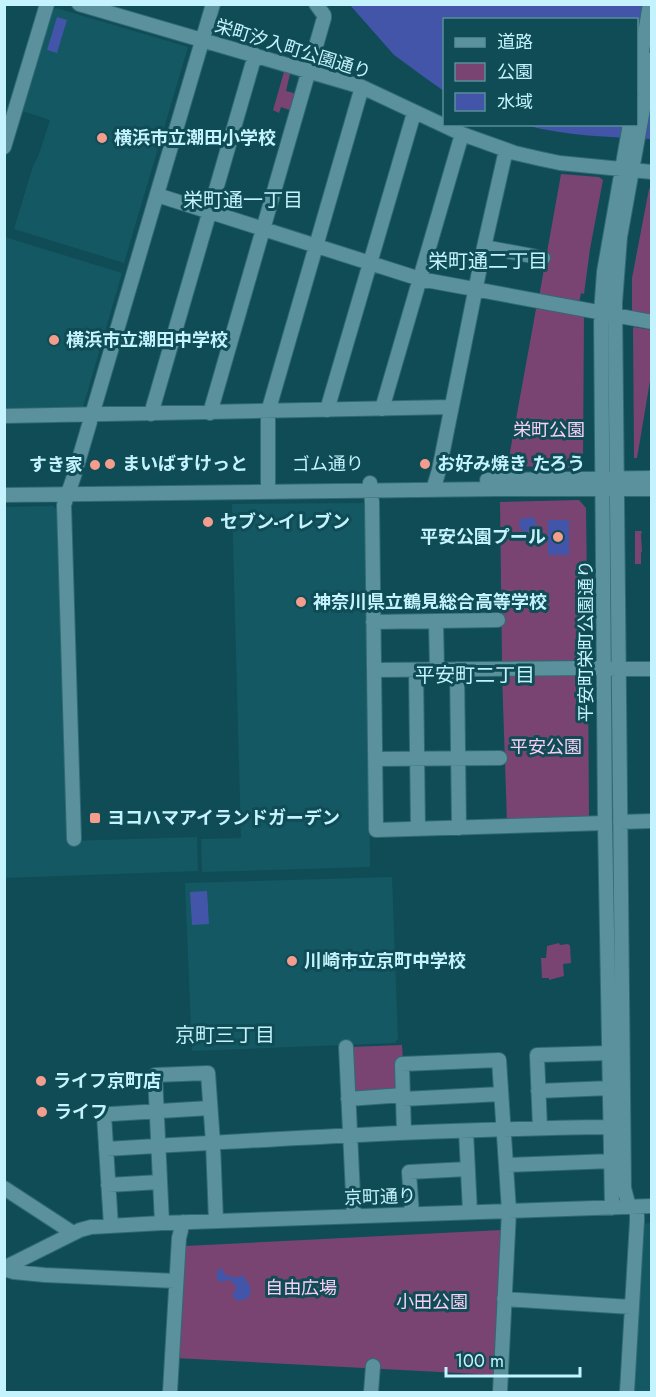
<svg xmlns="http://www.w3.org/2000/svg" width="656" height="1397" font-family="Jost,'Noto Sans JP',sans-serif">
	<style>
		.built { fill: #145863 }
		.green { fill: #794472 }
		.water { fill: #4355a8 }
		.lines { fill: none; stroke-linecap: round; stroke-linejoin: round }
		.minor-casing { stroke: #306a74; stroke-width: 16 }
		.minor { stroke: #5a919c; stroke-width: 14 }
		.poi-dot { fill: #f49d8c; stroke: #0f4c56; stroke-width: 2 }
		.labels { text-anchor: middle; dominant-baseline: central; stroke-width: 6; stroke-linejoin: round; paint-order: stroke }
		.street-label { font-size: 18px; fill: #c4f3fd; stroke: #0f4c56 }
		.poi-label { font-size: 18px; font-weight: bold; fill: #c4f3fd; stroke: #0f4c56; text-anchor: start }
		.park-label { font-size: 18px; fill: #f9cff3; stroke: #0f4c56 }
		.neighbourhood-label { font-size: 20px; fill: #c4f3fd; stroke: #0f4c56 }
	</style>
	<rect width="100%" height="100%" fill="#0f4c56"/>
	<path class="built" d="M 56,8 L 188,47 L 124,263 L 14,229 L 33,166 L 38,157 L 50,120 L 22,111 L 51,11 Z
		M 5,237 L 122,273 L 83,407 L 5,408 Z
		M 367,503 L 370,867 L 202,872 L 201,839 L 241,838 L 232,504 Z
		M 53,506 L 59,511 L 70,841 L 197,837 L 198,871 L 5,878 L 4,507 Z
		M 392,877 L 398,1039 L 395,1043 L 192,1051 L 185,883 Z
		M 651,1223 L 651,1392 L 630,1392 L 641,1224 Z"/>
	<path class="green" d="M 284,72 L 290,74 L 286,91 L 297,94 L 292,111 L 281,107 L 279,113 L 273,110 Z
		M 561,174 L 599,177 L 603,180 L 590,249 L 584,294 L 581,293 L 579,303 L 539,297 Z
		M 651,187 L 651,315 L 632,311 L 632,278 L 649,189 Z
		M 540,308 L 580,315 L 584,317 L 583,460 L 575,468 L 511,466 L 508,463 L 536,309 Z
		M 634,327 L 652,330 L 651,375 L 637,458 L 634,458 L 633,328 Z
		M 579,500 L 586,508 L 588,663 L 502,662 L 500,502 Z
		M 635,531 L 642,531 L 641,535 L 642,552 L 641,552 L 641,564 L 635,564 Z
		M 588,672 L 589,820 L 507,822 L 502,674 Z
		M 610,679 L 613,679 L 615,863 L 614,864 L 611,863 Z
		M 559,943 L 560,945 L 568,944 L 570,946 L 571,963 L 563,964 L 564,976 L 549,980 L 549,978 L 542,978 L 541,958 L 546,958 L 547,946 Z
		M 402,1045 L 403,1061 L 400,1093 L 353,1096 L 351,1047 Z
		M 501,1230 L 497,1375 L 175,1358 L 185,1246 Z"/>
	<path class="water" d="M 350,5 L 651,5 L 651,139 C 609,137 566,136 525,125 L 636,124 L 636,20 L 444,20 L 444,91 L 431,82 L 394,55 Z
		M 57,17 L 67,20 L 57,53 L 47,50 Z
		M 533,517 L 536,522 L 536,531 L 523,532 L 519,527 L 520,519 Z
		M 548,520 L 569,520 L 569,555 L 548,555 Z
		M 207,891 L 209,924 L 192,925 L 190,892 Z
		M 220,1268 L 222,1269 L 226,1276 L 228,1275 L 235,1278 L 242,1275 C 248,1282 255,1290 247,1299 L 238,1301 L 232,1296 L 236,1289 L 234,1283 L 228,1280 L 220,1282 L 216,1278 L 217,1273 Z"/>
	<g class="lines">
		<g class="minor-casing">
			<path id="minor" d="M 79,4 L 362,87 L 462,134 L 515,153 L 541,159 L 560,163 L 652,172
				M 636,86 L 650,4
				M 4,147 L 47,4
				M 157,195 L 420,279 L 652,322
				M 484,247 L 543,258
				M 382,409 L 462,134
				M 327,410 L 414,113
				M 210,413 L 324,18 L 324,15 L 316,4
				M 151,414 L 255,55
				M 4,416 L 451,407
				M 487,480 L 652,478
				M 370,483 L 372,502 L 376,830 L 605,823
				M 433,490 L 439,470 L 484,247 L 506,150
				M 268,492 L 268,412 L 362,87
				M 4,495 L 497,489 L 652,489
				M 436,621 L 437,670
				M 373,622 L 498,620
				M 457,669 L 459,828
				M 374,670 L 592,668 L 618,669 L 652,669
				M 416,670 L 418,829
				M 375,759 L 500,758
				M 620,822 L 652,821
				M 74,839 L 64,505 L 74,476 L 213,4
				M 346,1047 L 354,1216
				M 538,1091 L 610,1088
				M 348,1099 L 403,1095
				M 403,1099 L 501,1094
				M 540,1128 L 537,1055 L 610,1053
				M 466,1131 L 470,1212
				M 404,1133 L 402,1064 L 499,1060 L 509,1211 L 500,1392
				M 106,1149 C 274,1139 443,1129 611,1127
				M 506,1165 L 612,1161
				M 108,1185 L 160,1182
				M 4,1188 L 73,1233
				M 629,1207 L 624,1188 L 615,303 L 620,237 L 652,59
				M 612,1208 L 605,823 L 601,313 L 604,272 L 630,124
				M 412,1214 L 409,1172 L 468,1169
				M 162,1223 L 155,1075 L 208,1073 L 213,1143 L 216,1221
				M 111,1226 L 104,1115 L 111,1114 L 210,1108
				M 4,1268 L 80,1230 L 91,1227 L 162,1223 L 652,1206
				M 4,1269 L 14,1272 L 45,1275 L 176,1281
				M 504,1299 L 631,1307
				M 170,1392 L 179,1238 L 183,1222
				M 371,1392 L 373,1366
				M 627,1392 L 637,1221 L 637,1207"/>
		</g>
		<use href="#minor" class="minor"/>
	</g>
	<g class="poi-dot">
		<circle cx="102" cy="138" r="6"/>
		<circle cx="54" cy="340" r="6"/>
		<circle cx="110" cy="464" r="6"/>
		<circle cx="425" cy="464" r="6"/>
		<circle cx="95" cy="465" r="6"/>
		<circle cx="208" cy="522" r="6"/>
		<circle cx="558" cy="537" r="6"/>
		<circle cx="301" cy="602" r="6"/>
		<rect x="89" y="812" width="12" height="12" rx="3"/>
		<circle cx="292" cy="961" r="6"/>
		<circle cx="41" cy="1081" r="6"/>
		<circle cx="42" cy="1112" r="6"/>
	</g>
	<g class="labels">
		<g class="street-label">
			<text transform="translate(293 49) rotate(17)">栄町汐入町公園通り</text>
			<text transform="translate(328 464) rotate(-1)">ゴム通り</text>
			<text transform="translate(586 641) rotate(-90)">平安町栄町公園通り</text>
			<text transform="translate(380 1197) rotate(-2)">京町通り</text>
		</g>
		<g class="poi-label">
			<text x="114" y="138">横浜市立潮田小学校</text>
			<text x="66" y="340">横浜市立潮田中学校</text>
			<text x="122" y="464">まいばすけっと</text>
			<text x="437" y="464">お好み焼き たろう</text>
			<text x="83" y="465" text-anchor="end">すき家</text>
			<text x="220" y="522">セブン-イレブン</text>
			<text x="546" y="537" text-anchor="end">平安公園プール</text>
			<text x="313" y="602">神奈川県立鶴見総合高等学校</text>
			<text x="107" y="818">ヨコハマアイランドガーデン</text>
			<text x="304" y="961">川崎市立京町中学校</text>
			<text x="53" y="1081">ライフ京町店</text>
			<text x="54" y="1112">ライフ</text>
		</g>
		<g class="park-label">
			<text x="549" y="430">栄町公園</text>
			<text x="546" y="747">平安公園</text>
			<text x="301" y="1288">自由広場</text>
			<text x="432" y="1302">小田公園</text>
		</g>
		<g class="neighbourhood-label">
			<text x="243" y="200">栄町通一丁目</text>
			<text x="488" y="261">栄町通二丁目</text>
			<text x="475" y="675">平安町二丁目</text>
			<text x="225" y="1035">京町三丁目</text>
		</g>
	</g>
	<rect width="656" height="1397" fill="none" stroke="#c4f3fd" stroke-width="12"/>
	<rect x="443" y="18" width="195" height="108" fill="#0f4c56" stroke="#578f99" stroke-width="1.5"/>
	<rect x="455" y="38" width="30" height="9" fill="#5a919c" stroke="#578f99" stroke-width="1.5"/>
	<text x="497" y="48" font-size="18" fill="#c4f3fd">道路</text>
	<rect x="455" y="63" width="30" height="18" fill="#794472" stroke="#578f99" stroke-width="1.5"/>
	<text x="497" y="78" font-size="18" fill="#c4f3fd">公園</text>
	<rect x="455" y="93" width="30" height="18" fill="#4355a8" stroke="#578f99" stroke-width="1.5"/>
	<text x="497" y="108" font-size="18" fill="#c4f3fd">水域</text>
	<path d="M446 1367v9h134v-9" fill="none" stroke="#c4f3fd" stroke-width="3"/>
	<text x="455" y="1367" font-size="18" fill="#c4f3fd" stroke="#0f4c56" stroke-width="4.5" paint-order="stroke">100 m</text>
</svg>
